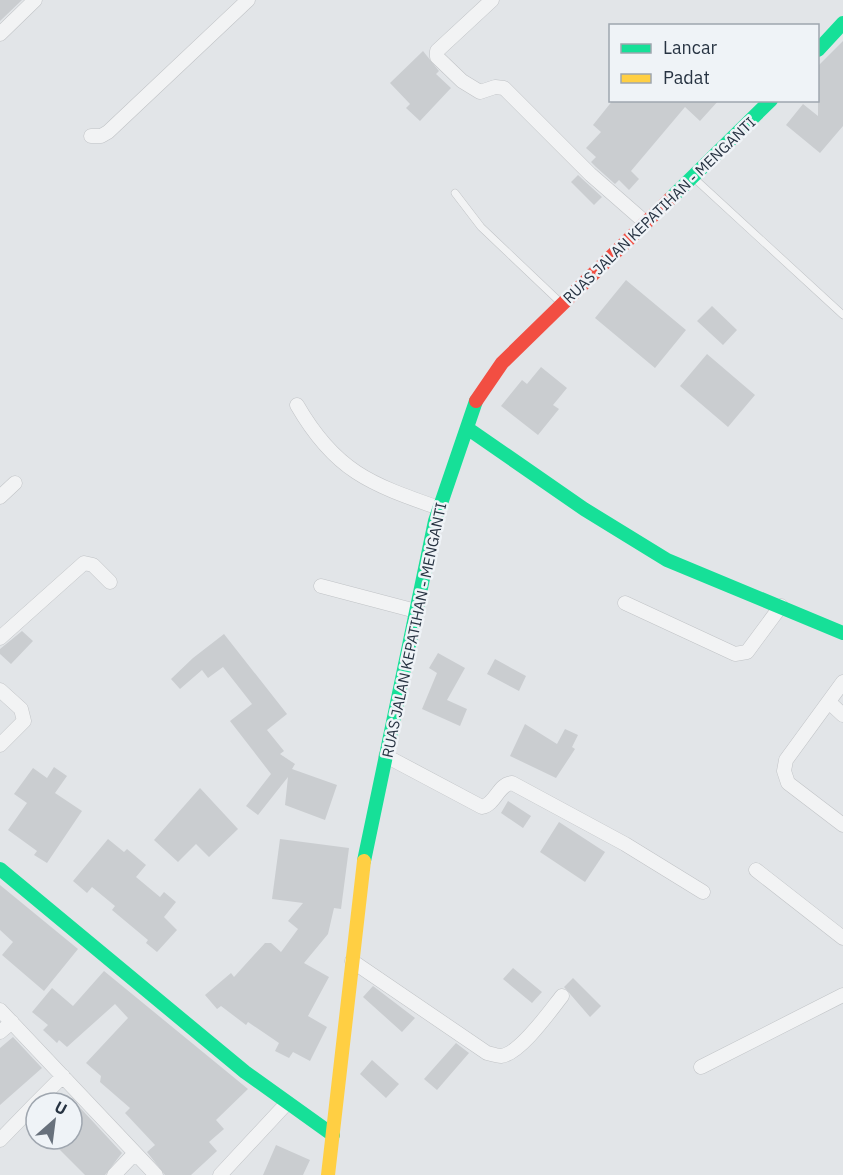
<svg xmlns="http://www.w3.org/2000/svg" width="843" height="1175" font-family="'IBM Plex Sans',sans-serif">
	<style>
		.building { fill: #cacdd0 }
		.lines { fill: none; stroke-linecap: round; stroke-linejoin: round }
		.lane-casing { stroke: #c0c3c6; stroke-width: 8 }
		.street-casing { stroke: #c0c3c6; stroke-width: 15 }
		.lane { stroke: #f2f3f4; stroke-width: 7 }
		.street { stroke: #f2f3f4; stroke-width: 14 }
		.fast { stroke: #16e098; stroke-width: 14 }
		.slow { stroke: #ffcf43; stroke-width: 14 }
		.jam { stroke: #f24e42; stroke-width: 14 }
		.labels { text-anchor: middle; dominant-baseline: central; stroke-width: 5; stroke-linejoin: round; paint-order: stroke }
		.street-label { font-size: 15px; fill: #273342; stroke: #eff3f7 }
	</style>
	<rect width="100%" height="100%" fill="#e2e5e8"/>
	<path class="building" d="M 0,0 L 22,0 L 0,21 Z
		M 843,41 L 843,126 L 820,153 L 786,125 L 803,104 L 818,116 L 818,66 Z
		M 423,51 L 439,71 L 436,74 L 451,88 L 420,121 L 406,108 L 410,104 L 390,83 Z
		M 613,100 L 719,100 L 700,121 L 685,107 L 631,171 L 639,179 L 629,190 L 619,180 L 615,184 L 596,167 L 591,162 L 596,157 L 586,148 L 601,132 L 593,125 Z
		M 578,175 L 602,197 L 594,205 L 571,182 Z
		M 626,280 L 686,330 L 655,368 L 595,318 Z
		M 712,306 L 737,330 L 723,345 L 697,321 Z
		M 707,354 L 755,395 L 728,427 L 680,386 Z
		M 541,367 L 567,388 L 553,405 L 559,409 L 538,435 L 501,406 L 522,380 L 527,384 Z
		M 22,631 L 33,641 L 11,664 L 0,654 L 0,649 Z
		M 224,634 L 287,714 L 267,730 L 284,751 L 280,754 L 295,764 L 292,769 L 337,785 L 325,820 L 285,805 L 288,777 L 258,815 L 246,806 L 271,774 L 230,721 L 252,704 L 223,667 L 208,678 L 202,670 L 180,689 L 171,679 L 193,658 Z
		M 438,653 L 465,668 L 447,700 L 467,709 L 460,726 L 422,709 L 437,673 L 429,668 Z
		M 495,659 L 526,676 L 519,691 L 487,674 Z
		M 525,724 L 557,744 L 565,729 L 578,735 L 572,747 L 575,749 L 556,778 L 510,756 Z
		M 54,767 L 67,776 L 55,793 L 82,811 L 47,863 L 34,855 L 37,851 L 8,830 L 27,803 L 14,794 L 33,768 L 47,778 Z
		M 200,788 L 238,829 L 209,857 L 196,844 L 178,862 L 154,840 Z
		M 508,801 L 531,816 L 523,828 L 501,813 Z
		M 559,822 L 605,852 L 585,882 L 540,852 Z
		M 108,839 L 124,852 L 127,849 L 146,865 L 136,877 L 160,897 L 164,892 L 176,902 L 164,917 L 177,930 L 157,952 L 146,943 L 148,940 L 112,910 L 115,906 L 92,887 L 87,893 L 73,881 Z
		M 280,839 L 349,848 L 341,909 L 334,908 L 328,934 L 304,963 L 329,977 L 308,1016 L 327,1027 L 310,1061 L 293,1052 L 289,1058 L 275,1051 L 279,1043 L 248,1022 L 246,1025 L 221,1006 L 217,1009 L 205,995 L 231,973 L 234,977 L 265,943 L 271,943 L 281,952 L 298,929 L 288,921 L 303,903 L 272,899 Z
		M 0,885 L 78,949 L 44,991 L 2,955 L 13,942 L 0,930 Z
		M 513,968 L 542,992 L 532,1003 L 503,979 Z
		M 104,971 L 248,1089 L 216,1120 L 224,1129 L 209,1142 L 217,1151 L 191,1175 L 165,1175 L 147,1152 L 155,1145 L 125,1113 L 130,1108 L 100,1082 L 101,1076 L 86,1063 L 128,1018 L 115,1004 L 67,1047 L 59,1040 L 57,1043 L 43,1030 L 48,1025 L 32,1012 L 52,988 L 73,1006 Z
		M 573,978 L 601,1006 L 590,1017 L 564,987 Z
		M 373,986 L 415,1018 L 402,1032 L 363,997 Z
		M 13,1037 L 42,1068 L 0,1105 L 0,1048 Z
		M 456,1043 L 469,1053 L 437,1090 L 424,1079 Z
		M 372,1060 L 399,1084 L 386,1098 L 360,1074 Z
		M 72,1099 L 122,1153 L 105,1175 L 85,1175 L 49,1139 L 72,1139 Z
		M 276,1145 L 310,1160 L 303,1175 L 263,1175 Z"/>
	<g class="lines">
		<g class="lane-casing">
			<path id="lane" d="M 695,179 L 843,315
				M 455,193 L 481,227 L 561,303"/>
		</g>
		<g class="street-casing">
			<path id="street" d="M 492,0 L 437,51 L 437,57 L 462,81 L 480,92 L 495,87 L 504,88 L 590,174 L 646,223
				M 0,34 L 35,0
				M 91,136 L 101,136 L 108,132 L 248,0
				M 297,405 C 335,471 370,484 439,508
				M 0,497 L 15,483
				M 321,586 L 416,611
				M 625,603 L 735,654 L 747,652 L 781,606
				M 0,638 L 84,563 L 93,565 L 110,582
				M 843,682 L 786,760 L 784,771 L 788,783 L 843,825
				M 0,690 L 21,709 L 24,721 L 0,745
				M 830,703 L 843,715
				M 386,756 L 482,807 C 496,804 498,784 512,783 L 625,844 L 703,892
				M 756,870 L 843,938
				M 352,961 L 487,1053 C 491,1054 497,1056 501,1056 C 520,1054 550,1011 562,996
				M 0,1010 L 156,1175
				M 0,1032 L 12,1022
				M 701,1067 L 843,995
				M 36,1103 L 63,1076
				M 0,1140 L 36,1103
				M 114,1175 L 135,1153
				M 220,1175 L 287,1103"/>
		</g>
		<use href="#lane" class="lane"/>
		<use href="#street" class="street"/>
		<path class="fast" d="M 818,50 L 843,23
			M 671,198 L 771,100
			M 467,428 L 584,509 L 667,560 L 843,633
			M 364,861 L 435,521 L 476,401
			M 0,869 L 245,1072 L 333,1135"/>
		<path class="slow" d="M 328,1175 L 364,861"/>
		<path class="jam" d="M 476,401 L 502,363 L 671,198"/>
	</g>
	<g class="labels">
		<g class="street-label">
			<text transform="translate(659 210) rotate(-44)">RUAS JALAN KEPATIHAN - MENGANTI</text>
			<text transform="translate(414 630) rotate(-78)">RUAS JALAN KEPATIHAN - MENGANTI</text>
		</g>
	</g>
	<rect x="609" y="24" width="210" height="78" fill="#eff3f7" stroke="#9fa6af" stroke-width="1.5"/>
	<rect x="621" y="44" width="30" height="9" fill="#16e098" stroke="#9fa6af" stroke-width="1.5"/>
	<text x="663" y="54" font-size="18" fill="#273342">Lancar</text>
	<rect x="621" y="74" width="30" height="9" fill="#ffcf43" stroke="#9fa6af" stroke-width="1.5"/>
	<text x="663" y="84" font-size="18" fill="#273342">Padat</text>
	<g transform="translate(54 1121) rotate(28)"><circle r="28" fill="#eff3f7" stroke="#9fa6af" stroke-width="1.5"/>
	<path d="M0-4.5L10 22L0 15L-10 22Z" fill="#68717c"/>
	<text y="-9" font-size="16" font-weight="bold" text-anchor="middle" fill="#273342">U</text>
	</g>
</svg>
